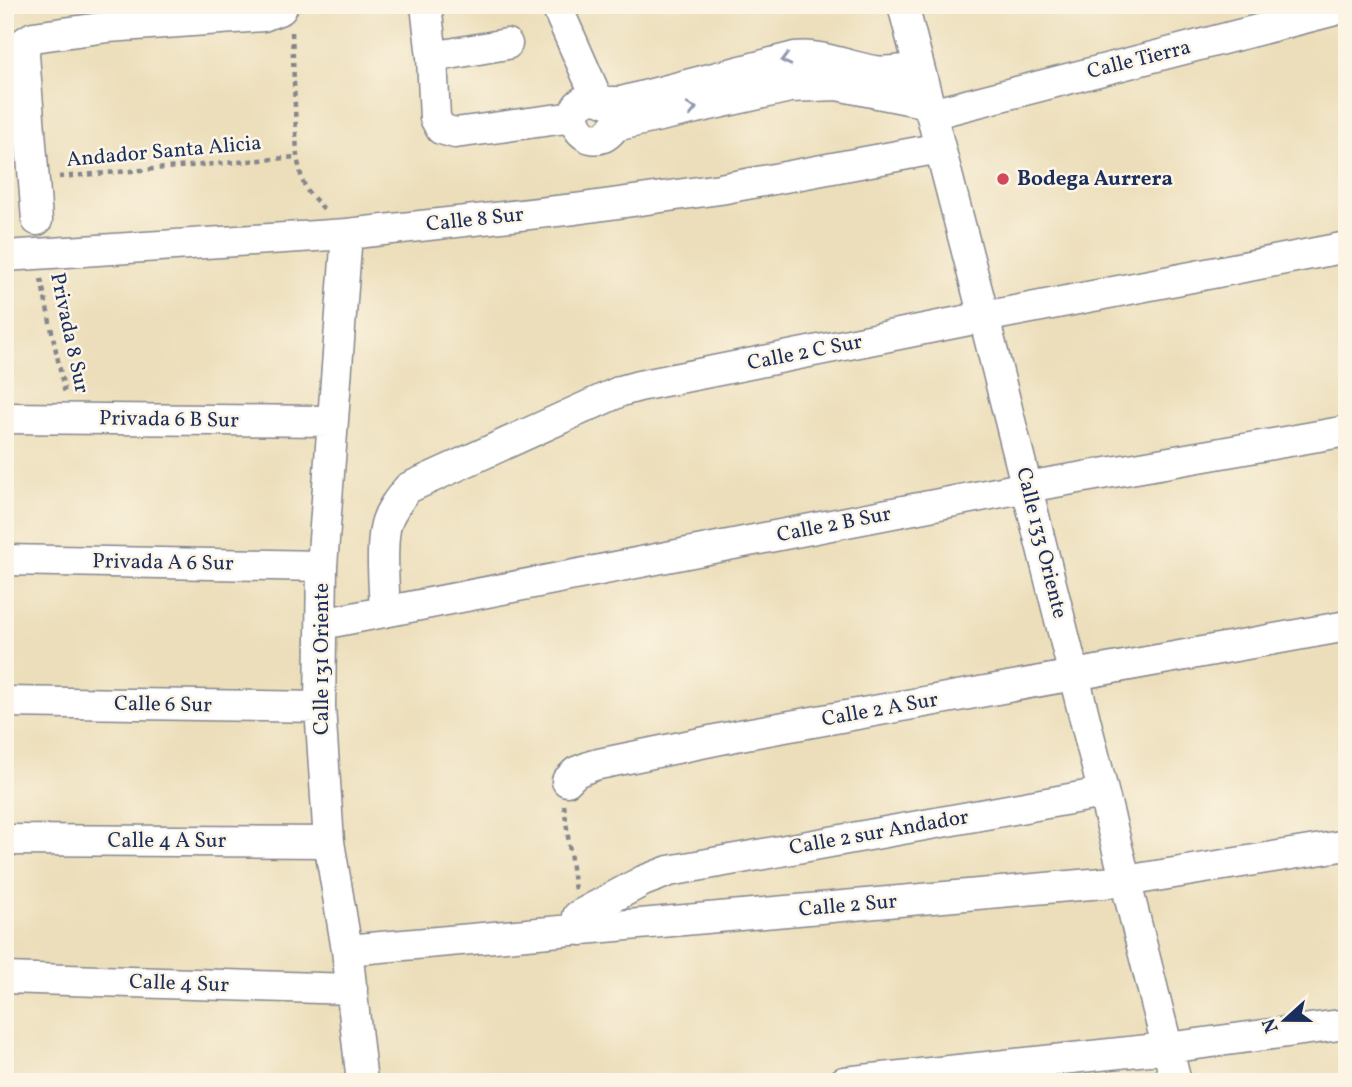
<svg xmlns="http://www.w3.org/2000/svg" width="1352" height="1087" font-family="Vollkorn,serif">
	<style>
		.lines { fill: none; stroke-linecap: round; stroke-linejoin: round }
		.minor-casing { stroke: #84868c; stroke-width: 33 }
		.path { stroke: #84868c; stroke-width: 4.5; stroke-dasharray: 5 5; stroke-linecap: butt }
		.minor { stroke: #fff; stroke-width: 30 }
		.oneway { stroke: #8d97ae }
		.poi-dot { fill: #d1495b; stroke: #fcf5e5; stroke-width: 2.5 }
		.labels { text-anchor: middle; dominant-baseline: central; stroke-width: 5; stroke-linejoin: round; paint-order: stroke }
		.street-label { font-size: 21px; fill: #1b2f5e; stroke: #fcf5e5 }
		.poi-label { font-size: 21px; font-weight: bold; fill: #1b2f5e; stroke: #fcf5e5; text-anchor: start }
	</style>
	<rect width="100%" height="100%" fill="#fcf5e5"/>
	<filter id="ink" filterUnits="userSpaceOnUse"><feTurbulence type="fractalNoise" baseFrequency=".0143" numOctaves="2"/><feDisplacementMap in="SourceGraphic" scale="14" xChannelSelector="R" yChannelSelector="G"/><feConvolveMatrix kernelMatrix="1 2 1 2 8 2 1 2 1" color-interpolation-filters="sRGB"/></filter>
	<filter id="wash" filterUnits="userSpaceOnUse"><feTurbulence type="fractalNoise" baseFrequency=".00686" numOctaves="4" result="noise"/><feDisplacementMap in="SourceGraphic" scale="28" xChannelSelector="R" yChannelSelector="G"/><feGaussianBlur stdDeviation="1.57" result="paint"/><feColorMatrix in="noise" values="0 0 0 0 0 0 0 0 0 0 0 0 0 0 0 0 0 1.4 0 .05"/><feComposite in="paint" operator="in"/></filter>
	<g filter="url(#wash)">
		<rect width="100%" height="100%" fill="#ecdeba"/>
	</g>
	<g filter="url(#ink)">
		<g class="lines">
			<g class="minor-casing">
				<path id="minor" d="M 426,5 L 432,57 L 435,118 L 441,129 L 455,133 L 574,117
					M 556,5 L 597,98
					M 903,5 L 984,317 L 1176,1082
					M 432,57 L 507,44
					M 597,98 C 549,101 588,165 615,126 L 790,87 L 837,85 L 928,103
					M 597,98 L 607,102 L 621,102 L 795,57 C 823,54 848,67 875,71 C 890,73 905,70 919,68
					M 931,114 L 1347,7
					M 37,220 L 24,55 L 25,42 L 33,37 L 108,27 L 263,16 L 281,9 L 283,5
					M 347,234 L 322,566 L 320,707 L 329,842 L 347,950 L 362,1082
					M 5,256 L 347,234 L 575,209 L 720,189 L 940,148
					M 5,418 L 332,421
					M 5,560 L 322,566
					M 385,611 C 384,588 380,541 387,521 C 391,509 400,498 408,488 L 621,391 L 639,386 L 984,317 L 1347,247
					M 322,624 L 1027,487 L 1347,431
					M 5,702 L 320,707
					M 567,781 L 576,772 L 594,765 L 740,735 L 1347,626
					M 5,840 L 329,842
					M 581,930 L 578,916 L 643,881 L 669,871 L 1103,793
					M 347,950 L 1125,881 L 1347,845
					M 5,978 L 352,989
					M 844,1082 L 1167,1048 L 1347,1024"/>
			</g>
			<path class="path" d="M 292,32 L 297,157 L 302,180 L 308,192 L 325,210
				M 59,177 L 297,157
				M 41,279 L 65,394
				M 564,805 L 575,891"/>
			<use href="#minor" class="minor"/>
		</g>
		<defs><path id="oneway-chevron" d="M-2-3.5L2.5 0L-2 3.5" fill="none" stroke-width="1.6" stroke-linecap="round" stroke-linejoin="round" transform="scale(1.75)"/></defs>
		<g class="oneway">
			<use href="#oneway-chevron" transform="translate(786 60) rotate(166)"/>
			<use href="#oneway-chevron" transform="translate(692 109) rotate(-13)"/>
		</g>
	</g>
	<circle class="poi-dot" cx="1003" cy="179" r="7"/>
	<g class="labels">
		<g class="street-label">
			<text transform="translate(1139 60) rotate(-14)">Calle Tierra</text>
			<text transform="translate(164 152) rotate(-5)">Andador Santa Alicia</text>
			<text transform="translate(475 220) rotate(-6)">Calle 8 Sur</text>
			<text transform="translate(69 333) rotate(78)">Privada 8 Sur</text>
			<text transform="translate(805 353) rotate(-11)">Calle 2 C Sur</text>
			<text transform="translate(169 420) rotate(1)">Privada 6 B Sur</text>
			<text transform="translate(834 525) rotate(-11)">Calle 2 B Sur</text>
			<text transform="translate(1041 543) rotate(76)">Calle 133 Oriente</text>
			<text transform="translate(163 563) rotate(1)">Privada A 6 Sur</text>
			<text transform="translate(322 659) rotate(-90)">Calle 131 Oriente</text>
			<text transform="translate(163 705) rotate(1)">Calle 6 Sur</text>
			<text transform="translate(880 710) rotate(-10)">Calle 2 A Sur</text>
			<text transform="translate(879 833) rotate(-10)">Calle 2 sur Andador</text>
			<text x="167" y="841">Calle 4 A Sur</text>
			<text transform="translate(848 906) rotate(-5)">Calle 2 Sur</text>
			<text transform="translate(179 984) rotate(2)">Calle 4 Sur</text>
		</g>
		<g class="poi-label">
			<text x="1017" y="179">Bodega Aurrera</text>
		</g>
	</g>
	<rect width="1352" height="1087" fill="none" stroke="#fcf5e5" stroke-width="28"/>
	<g transform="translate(1285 1020) rotate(249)" stroke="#fcf5e5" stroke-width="5" paint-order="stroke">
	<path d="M0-5L12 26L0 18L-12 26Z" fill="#1b2f5e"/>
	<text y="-10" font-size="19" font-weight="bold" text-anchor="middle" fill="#1b2f5e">N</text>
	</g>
</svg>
